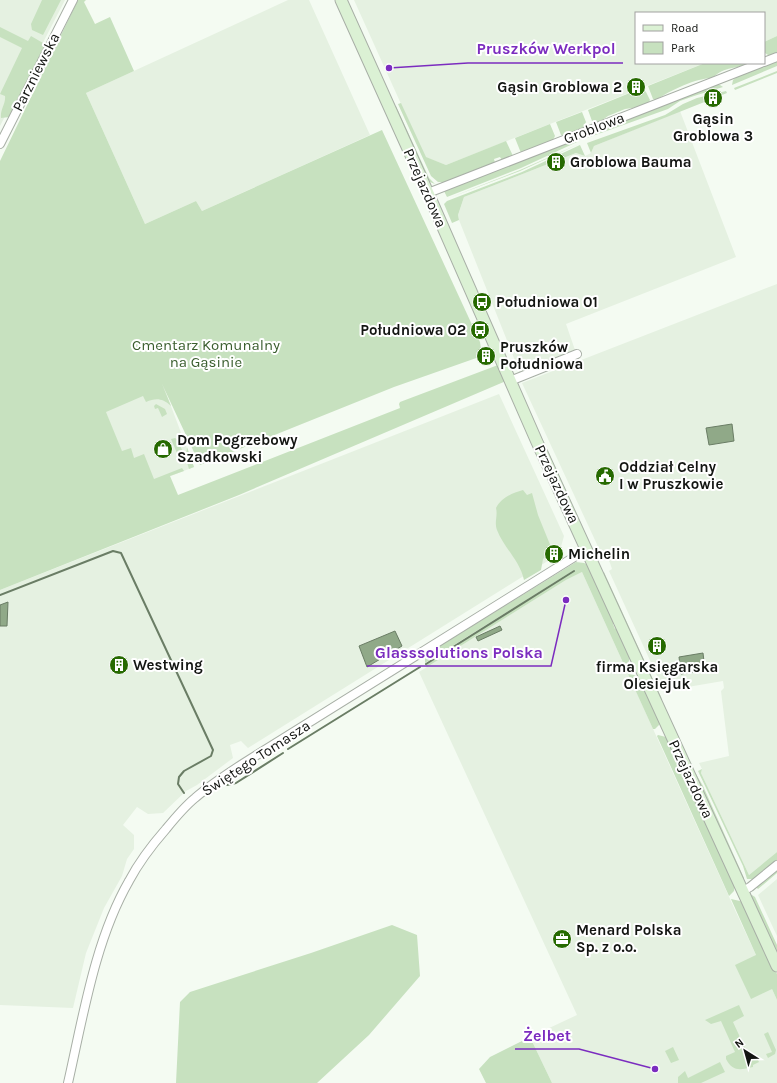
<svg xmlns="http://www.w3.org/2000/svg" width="777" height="1083" font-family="Karla,sans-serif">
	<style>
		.built { fill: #e5f1e1 }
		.green { fill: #c7e1bf }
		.water { fill: #90a988; stroke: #6a7d65 }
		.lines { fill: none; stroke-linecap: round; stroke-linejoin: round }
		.stream { stroke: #6a7d65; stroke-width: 2 }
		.street-casing { stroke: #a8afa6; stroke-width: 10 }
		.secondary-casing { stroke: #a8afa6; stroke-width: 13 }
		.street { stroke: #fff; stroke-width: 8 }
		.secondary { stroke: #dbf1d4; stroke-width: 11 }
		.labels { text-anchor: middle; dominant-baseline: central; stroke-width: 4; stroke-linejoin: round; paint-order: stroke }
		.street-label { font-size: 15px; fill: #131512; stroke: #fff }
		.poi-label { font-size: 15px; font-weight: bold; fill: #131512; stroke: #fff; text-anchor: start }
		.park-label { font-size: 15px; fill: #395d2d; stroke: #fff }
		.leader { fill: none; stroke: #7b2cbf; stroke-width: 1.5 }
		.callout-dot { fill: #7b2cbf; stroke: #fff; stroke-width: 1.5 }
		.callout-label { font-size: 16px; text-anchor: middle; font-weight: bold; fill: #7b2cbf; stroke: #fff; stroke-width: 4; stroke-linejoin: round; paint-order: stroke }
	</style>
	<rect width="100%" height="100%" fill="#f4fbf2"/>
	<path class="built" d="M 0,0 L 65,0 L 0,126 Z
		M 288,0 L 309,0 L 370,135 L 202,211 L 196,201 L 145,224 L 86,93 Z
		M 354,0 L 777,0 L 777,36 L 764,42 L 764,13 L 636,13 L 636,63 L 705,63 L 446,165 L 425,157 Z
		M 680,111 L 736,257 L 566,324 L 575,350 L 520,373 L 459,220 L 458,215 L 464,197 L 576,153 L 585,156 L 591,153 L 594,146 Z
		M 777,284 L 777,852 L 749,875 L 701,773 L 702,769 L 699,763 L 729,756 L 721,691 L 724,688 L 723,681 L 664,691 L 609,571 L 612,569 L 610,563 L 607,557 L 601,553 L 522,383 Z
		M 163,385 L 194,467 L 137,489 L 104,408 Z
		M 499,394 L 564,536 L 559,554 L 248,748 L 241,741 L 230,745 L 233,758 L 197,785 L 186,791 L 163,813 L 148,814 L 137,807 L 123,825 L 134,835 L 134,849 L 127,859 L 122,876 L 104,908 L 86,953 L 73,1008 L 0,1005 L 0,590 Z
		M 582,572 L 735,910 L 777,1000 L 777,1083 L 552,1083 L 530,1037 L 577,1015 L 419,672 L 566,580 Z
		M 777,879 L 777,936 L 758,895 Z"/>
	<path class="green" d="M 42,0 L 61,0 L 43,35 L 32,30 L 31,24 Z
		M 78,0 L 86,0 L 84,2 L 95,24 L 110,17 L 134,71 L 86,93 L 145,224 L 196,201 L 202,211 L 382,130 L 480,342 L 482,356 L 394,387 L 200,465 L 162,384 L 171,406 C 162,398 156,398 146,402 L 143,396 L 106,412 L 122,451 L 131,448 L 134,458 L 144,454 L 154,479 L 182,468 L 184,471 L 170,476 L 178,495 L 400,408 L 399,404 L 400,402 L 498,365 L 506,381 L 239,495 L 0,590 L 0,161 Z
		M 0,27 L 28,41 L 31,36 L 43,43 L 44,47 L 10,117 L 1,118 C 0,109 6,104 5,96 L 0,94 L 22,48 L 0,37 Z
		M 777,36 L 777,52 C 772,56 769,57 764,52 L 764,42 Z
		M 777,61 L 777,66 L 732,85 L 733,80 L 737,77 Z
		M 705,63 L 747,63 C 739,70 724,65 713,78 C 696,78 671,90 656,100 L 653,99 L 648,86 Z
		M 777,71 L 777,73 L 735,90 L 734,88 Z
		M 714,85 L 720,85 L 723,87 L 694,96 L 680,101 L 668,109 L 587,138 L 592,133 Z
		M 642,88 L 646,92 L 650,100 L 648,103 L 639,107 L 625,109 L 608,116 L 598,123 L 592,121 L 588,110 Z
		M 726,91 L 727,93 L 594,146 L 591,153 L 587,143 L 665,115 L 683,104 L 697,98 Z
		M 401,103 L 426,157 L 446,165 L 506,141 L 513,156 L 502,160 L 500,157 L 494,159 L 495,163 L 442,183 L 441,182 L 438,182 L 431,176 L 398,104 Z
		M 396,106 L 429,178 L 435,184 L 430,182 L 426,179 L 395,109 Z
		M 582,112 L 586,122 L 584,127 L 565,136 L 561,135 L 556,122 Z
		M 550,124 L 555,136 L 553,140 L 521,153 L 515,138 Z
		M 570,141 L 577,142 L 521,168 L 447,197 L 444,191 Z
		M 579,144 L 520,171 L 449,198 L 520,170 Z
		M 580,145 L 585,156 L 576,153 L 464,197 L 458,215 L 459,220 L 452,223 L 444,204 L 447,201 L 522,172 Z
		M 156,404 L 165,409 L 167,414 L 162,417 L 158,408 L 155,409 L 154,406 Z
		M 175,438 L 178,440 L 182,450 L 177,453 L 171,439 Z
		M 187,447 L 194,467 L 189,469 L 186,459 Z
		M 523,490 L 527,495 L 532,493 L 538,515 L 551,547 L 550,552 L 543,559 L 541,570 L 524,580 C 520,561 504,548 497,530 C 494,522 498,516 496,508 C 501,498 512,493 523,490 Z
		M 576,562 L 584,563 L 589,565 L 616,623 L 613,624 L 615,629 L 618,627 L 630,656 L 629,661 L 625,667 L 582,572 L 566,580 L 427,667 L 425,664 L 574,571 L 574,570 L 425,663 L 425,658 L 427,654 Z
		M 604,572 L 662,699 L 660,698 L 603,575 Z
		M 628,674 L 634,675 L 641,679 L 660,721 L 659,725 L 655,729 L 653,729 Z
		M 658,735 L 666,737 L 735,884 L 734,891 L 729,896 L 657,736 Z
		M 702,769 L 701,773 L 749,875 L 777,852 L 777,861 L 753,880 L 752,879 L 747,879 L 743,866 L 698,771 Z
		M 696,774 L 703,786 L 744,878 L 742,878 L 695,775 Z
		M 777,868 L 777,873 L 758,889 L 756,887 Z
		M 752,895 L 755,897 L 777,945 L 777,956 L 751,899 Z
		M 731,899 L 740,901 L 744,904 L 777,974 L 777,1000 L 772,989 L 751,999 L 735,965 L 756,955 Z
		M 392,925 L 417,935 L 420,976 L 369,1035 L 317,1083 L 176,1083 L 180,1002 L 190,992 L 311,953 Z
		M 739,1005 L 744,1016 L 733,1022 L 751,1061 L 757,1058 L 759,1062 L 753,1065 L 753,1067 C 740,1070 733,1072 726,1059 L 726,1056 L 735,1052 L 721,1021 L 711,1024 L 705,1020 Z
		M 768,1032 L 776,1050 L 775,1054 L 768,1058 L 766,1054 L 772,1052 L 764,1034 Z
		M 530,1037 L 552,1083 L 486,1083 L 479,1069 L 490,1057 Z
		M 673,1047 L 679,1060 L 671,1063 L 665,1051 Z
		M 720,1062 L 725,1072 L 701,1083 L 678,1083 L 678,1077 L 685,1071 L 688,1078 Z"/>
	<path class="water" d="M 732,424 L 734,441 L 709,445 L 706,428 Z
		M 8,602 L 7,626 L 0,626 L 0,605 Z
		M 500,626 L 502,630 L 478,641 L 476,637 Z
		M 395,631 L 402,646 L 367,667 L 359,646 Z
		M 703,653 L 705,670 L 681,674 L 679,657 Z"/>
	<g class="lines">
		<path class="stream" d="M 0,595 L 113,551 L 121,553 L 213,750 L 211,756 L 184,771 L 179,777 L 178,784 L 184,793
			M 426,664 L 574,571
			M 288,749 L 420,667
			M 227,785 L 236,783 L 283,753"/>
		<g class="street-casing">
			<path id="street" d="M 764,62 L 777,57
				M 0,144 L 73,0
				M 428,193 L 761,63
				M 510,381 L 577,354
				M 743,891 L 750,887 L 777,865
				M 68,1083 C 83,1017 95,940 129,881 C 139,862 152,845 166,829 C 175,818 184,807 195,798 C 210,785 227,774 244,763 L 587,549"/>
		</g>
		<g class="secondary-casing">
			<path id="secondary" d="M 341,0 L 428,193 L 537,442 L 777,966"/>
		</g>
		<use href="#street" class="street"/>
		<use href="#secondary" class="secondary"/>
	</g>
	<defs>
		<g id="building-disc" transform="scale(1)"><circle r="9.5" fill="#266a00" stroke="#fff"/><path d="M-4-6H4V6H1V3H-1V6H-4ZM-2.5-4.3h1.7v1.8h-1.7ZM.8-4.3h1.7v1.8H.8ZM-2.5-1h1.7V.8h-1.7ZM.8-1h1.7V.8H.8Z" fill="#fff"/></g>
		<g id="bus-disc" transform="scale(1)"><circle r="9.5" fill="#266a00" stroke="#fff"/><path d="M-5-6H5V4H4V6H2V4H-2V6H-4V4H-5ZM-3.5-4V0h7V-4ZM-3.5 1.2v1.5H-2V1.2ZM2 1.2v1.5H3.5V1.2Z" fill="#fff"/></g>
		<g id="shop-disc" transform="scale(1)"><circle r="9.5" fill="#266a00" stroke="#fff"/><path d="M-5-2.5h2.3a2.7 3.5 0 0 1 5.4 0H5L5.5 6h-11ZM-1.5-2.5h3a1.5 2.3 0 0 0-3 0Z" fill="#fff"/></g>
		<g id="civic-disc" transform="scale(1)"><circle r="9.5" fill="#266a00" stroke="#fff"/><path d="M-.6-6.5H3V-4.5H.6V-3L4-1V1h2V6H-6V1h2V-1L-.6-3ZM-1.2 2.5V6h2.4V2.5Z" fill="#fff"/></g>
		<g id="office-disc" transform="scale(1)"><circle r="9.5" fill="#266a00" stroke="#fff"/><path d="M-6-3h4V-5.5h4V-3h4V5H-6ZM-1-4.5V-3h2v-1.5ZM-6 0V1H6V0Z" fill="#fff"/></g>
	</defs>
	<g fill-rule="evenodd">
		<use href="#building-disc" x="636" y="87"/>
		<use href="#building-disc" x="713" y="98"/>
		<use href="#building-disc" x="556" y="162"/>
		<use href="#bus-disc" x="482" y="302"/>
		<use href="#bus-disc" x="480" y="330"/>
		<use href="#building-disc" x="486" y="356"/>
		<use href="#shop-disc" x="163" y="449"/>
		<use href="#civic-disc" x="605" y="476"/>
		<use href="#building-disc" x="554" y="554"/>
		<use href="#building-disc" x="657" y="646"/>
		<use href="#building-disc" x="119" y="665"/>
		<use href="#office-disc" x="562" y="939"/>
	</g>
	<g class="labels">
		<g class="street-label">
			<text transform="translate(36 72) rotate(-63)">Parzniewska</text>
			<text transform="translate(594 128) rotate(-21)">Groblowa</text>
			<text transform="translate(425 188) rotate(66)">Przejazdowa</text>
			<text transform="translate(557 484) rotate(65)">Przejazdowa</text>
			<text transform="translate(256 758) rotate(-33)">Świętego Tomasza</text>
			<text transform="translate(691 779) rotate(65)">Przejazdowa</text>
		</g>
		<g class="poi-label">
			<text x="622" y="87" text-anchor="end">Gąsin Groblowa 2</text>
			<text x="713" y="119" text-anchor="middle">Gąsin<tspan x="713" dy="17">Groblowa 3</tspan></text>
			<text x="570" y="162">Groblowa Bauma</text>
			<text x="496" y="302">Południowa 01</text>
			<text x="466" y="330" text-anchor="end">Południowa 02</text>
			<text x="500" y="347">Pruszków<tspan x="500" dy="17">Południowa</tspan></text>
			<text x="177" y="440">Dom Pogrzebowy<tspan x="177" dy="17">Szadkowski</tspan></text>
			<text x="619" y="467">Oddział Celny<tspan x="619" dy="17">I w Pruszkowie</tspan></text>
			<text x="568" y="554">Michelin</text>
			<text x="133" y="665">Westwing</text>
			<text x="657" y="667" text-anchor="middle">firma Księgarska<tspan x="657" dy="17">Olesiejuk</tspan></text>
			<text x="576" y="930">Menard Polska<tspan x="576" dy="17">Sp. z o.o.</tspan></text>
		</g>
		<g class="park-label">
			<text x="206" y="345">Cmentarz Komunalny<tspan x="206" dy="17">na Gąsinie</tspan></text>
		</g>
	</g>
	<path class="leader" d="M389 68L468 63H623M566 600L551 666H367M655 1069L579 1049H515"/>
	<g class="callout-dot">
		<circle cx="389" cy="68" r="4"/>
		<circle cx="566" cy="600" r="4"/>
		<circle cx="655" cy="1069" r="4"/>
	</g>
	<g class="callout-label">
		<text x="546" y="54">Pruszków Werkpol</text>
		<text x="459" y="658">Glasssolutions Polska</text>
		<text x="547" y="1041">Żelbet</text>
	</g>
	<rect x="635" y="12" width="130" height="52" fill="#ffffff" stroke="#a1a1a0"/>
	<rect x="643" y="25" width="20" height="6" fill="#dbf1d4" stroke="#a1a1a0"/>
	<text x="671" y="32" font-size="12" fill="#131512">Road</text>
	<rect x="643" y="42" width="20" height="12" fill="#c7e1bf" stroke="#a1a1a0"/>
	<text x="671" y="52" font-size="12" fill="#131512">Park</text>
	<g transform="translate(745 1051) rotate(323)" stroke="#ffffff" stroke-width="3" paint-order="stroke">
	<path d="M0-3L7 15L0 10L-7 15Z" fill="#131512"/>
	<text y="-6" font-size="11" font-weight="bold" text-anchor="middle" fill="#131512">N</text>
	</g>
</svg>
